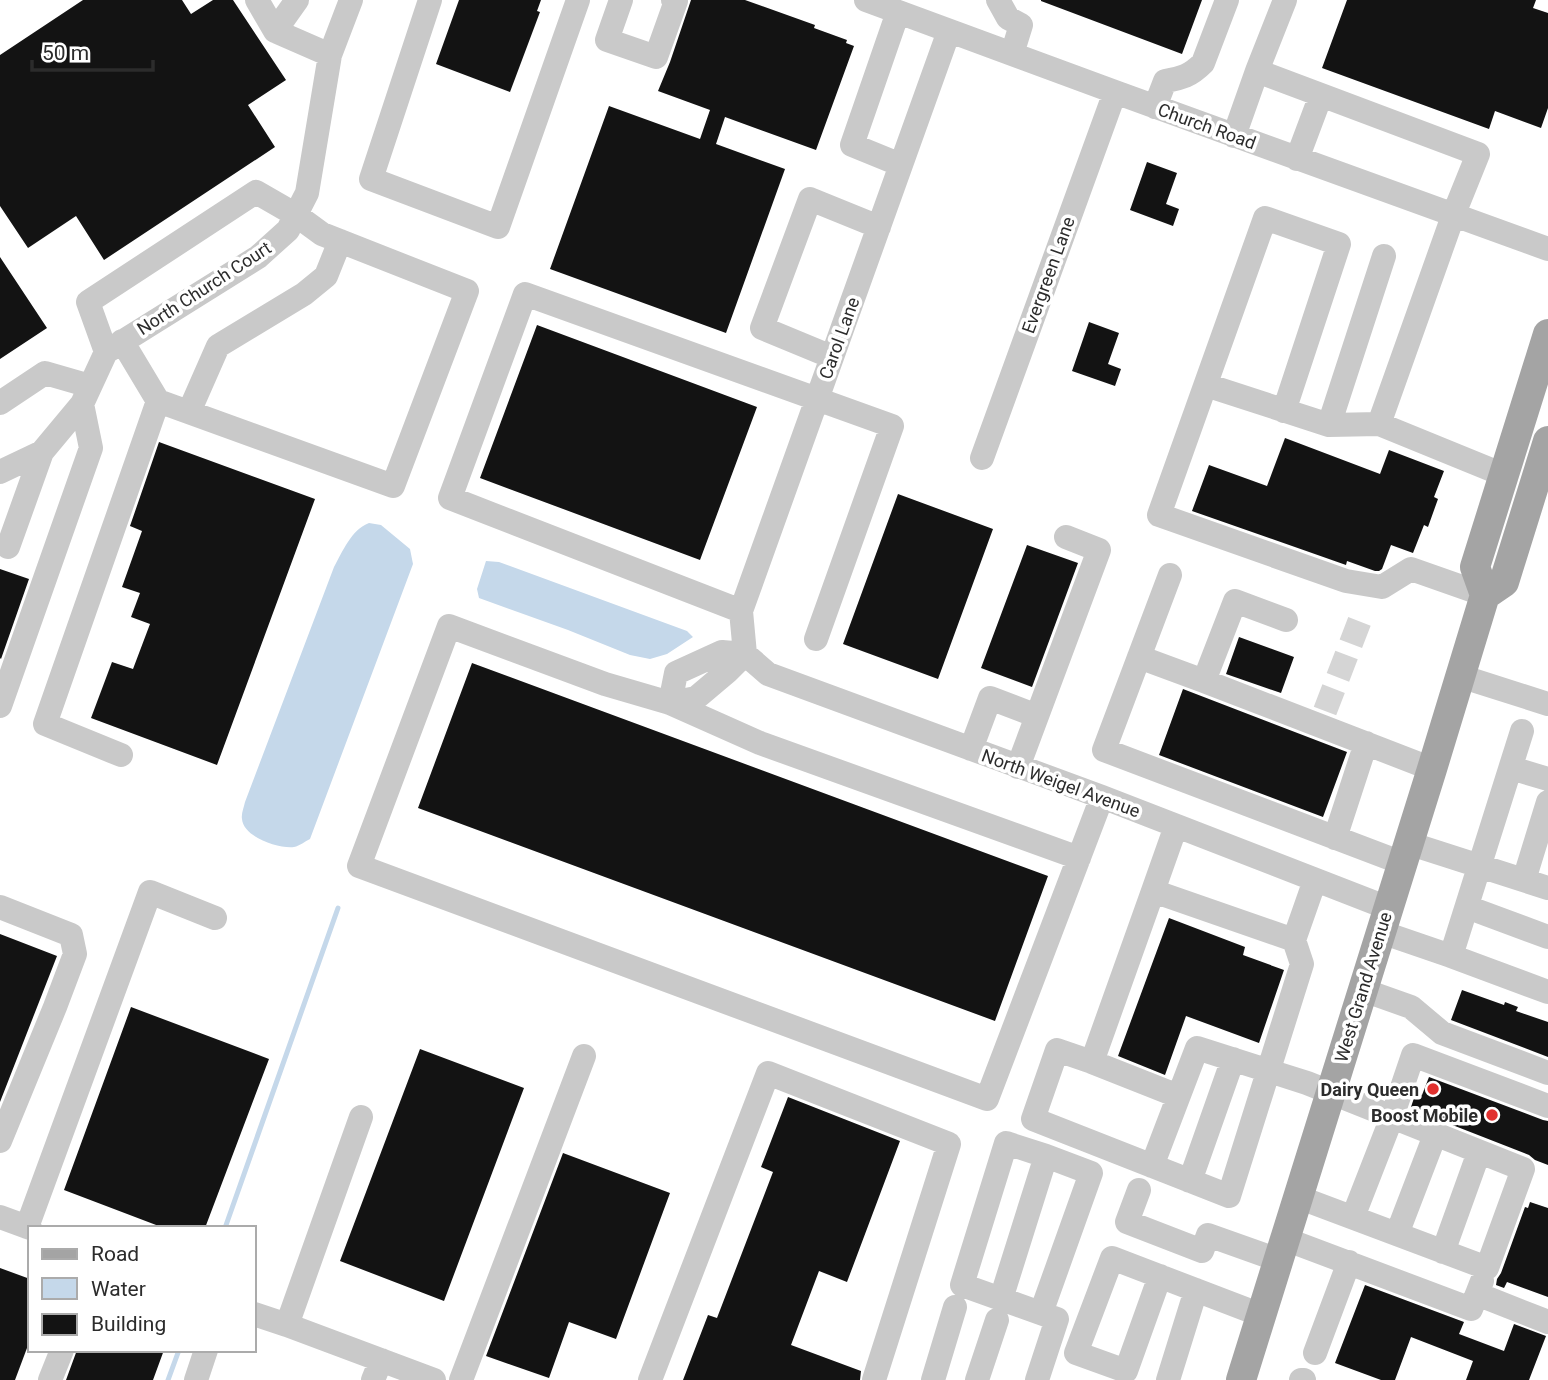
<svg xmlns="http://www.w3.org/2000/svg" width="1548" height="1380" font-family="Roboto,sans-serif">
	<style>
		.water { fill: #c5d8ea }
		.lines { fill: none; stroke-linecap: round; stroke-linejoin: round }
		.stream { stroke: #c5d8ea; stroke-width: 5 }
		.building { fill: #131313 }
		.minor-tunnel { stroke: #d5d5d5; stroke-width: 24; stroke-dasharray: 24 12; stroke-linecap: butt }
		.minor { stroke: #c9c9c9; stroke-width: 24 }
		.major { stroke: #a4a4a4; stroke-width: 30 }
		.poi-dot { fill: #e1312f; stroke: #fff; stroke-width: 2.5 }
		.labels { text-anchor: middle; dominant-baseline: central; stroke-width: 7; stroke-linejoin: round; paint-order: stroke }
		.street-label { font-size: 18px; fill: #2c2c2c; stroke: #fff }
		.poi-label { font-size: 18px; font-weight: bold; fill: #2c2c2c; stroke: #fff; text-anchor: end }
	</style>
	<rect width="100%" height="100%" fill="#fff"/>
	<path class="water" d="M 369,523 L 381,525 L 410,549 L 413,564 L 310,839 C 305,841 300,846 294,847 C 279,849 243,837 242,819 C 241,814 244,807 245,802 L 334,567 C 343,551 351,530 369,523 Z
		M 486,561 L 499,562 L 687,631 L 693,637 L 667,654 L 650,659 L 630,655 L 568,630 L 479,598 L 477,589 Z"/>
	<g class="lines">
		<path class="stream" d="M 225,1228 L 338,908
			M 168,1380 L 179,1350"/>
	</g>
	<path class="building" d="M 83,0 L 182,0 L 191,14 L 213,0 L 233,0 L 286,80 L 248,105 L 275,147 L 104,260 L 76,216 L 28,248 L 0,206 L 0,55 Z
		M 459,0 L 541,0 L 537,11 L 540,12 L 510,92 L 436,64 Z
		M 691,0 L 745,0 L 815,25 L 814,28 L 847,40 L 846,43 L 854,46 L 816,150 L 725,117 L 716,144 L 785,169 L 726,333 L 550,269 L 609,106 L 700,139 L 710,110 L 658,91 L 670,62 Z
		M 1041,0 L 1202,0 L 1182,54 L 1041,1 Z
		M 1347,0 L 1536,0 L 1533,8 L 1548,13 L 1548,108 L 1541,128 L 1495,111 L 1489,129 L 1322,68 Z
		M 1147,162 L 1177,173 L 1166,204 L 1179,209 L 1173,226 L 1130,210 Z
		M 0,257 L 47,328 L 0,359 Z
		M 1089,322 L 1119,333 L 1108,364 L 1121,369 L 1115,386 L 1072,371 Z
		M 537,325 L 757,407 L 700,560 L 480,478 Z
		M 1285,438 L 1380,474 L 1389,450 L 1444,471 L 1434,497 L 1438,499 L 1428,527 L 1424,525 L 1413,553 L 1391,545 L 1382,569 L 1379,571 L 1375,571 L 1347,561 L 1346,565 L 1192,511 L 1209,465 L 1267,486 Z
		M 159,442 L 315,499 L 217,765 L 91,718 L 112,662 L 133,669 L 150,624 L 131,617 L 140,593 L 122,587 L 142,531 L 130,526 Z
		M 898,494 L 993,529 L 938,679 L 843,644 Z
		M 1027,545 L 1078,563 L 1032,687 L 981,668 Z
		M 0,569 L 29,579 L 1,659 L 0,658 Z
		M 1239,637 L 1294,657 L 1281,693 L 1226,674 Z
		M 472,663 L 1048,876 L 995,1021 L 418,808 Z
		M 1183,689 L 1347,752 L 1323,817 L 1159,755 Z
		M 1169,918 L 1245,947 L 1243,955 L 1284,970 L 1259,1043 L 1186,1016 L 1165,1075 L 1118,1056 Z
		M 0,934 L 57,956 L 0,1102 Z
		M 1462,990 L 1504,1005 L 1505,1002 L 1518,1007 L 1516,1011 L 1548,1022 L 1548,1057 L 1451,1020 Z
		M 131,1007 L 269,1059 L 205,1228 L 164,1228 L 64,1190 Z
		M 420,1049 L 524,1088 L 444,1301 L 340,1261 Z
		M 1429,1077 L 1543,1120 L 1548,1121 L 1548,1165 L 1535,1160 L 1529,1155 L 1437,1119 L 1438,1117 L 1411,1107 L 1416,1092 L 1422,1095 Z
		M 788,1097 L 900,1141 L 847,1282 L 819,1271 L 791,1345 L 861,1371 L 860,1380 L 683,1380 L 708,1315 L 717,1318 L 773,1172 L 761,1167 Z
		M 563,1153 L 670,1193 L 616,1339 L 569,1322 L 549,1378 L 486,1356 Z
		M 1530,1202 L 1548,1208 L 1548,1297 L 1507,1282 L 1504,1288 L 1496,1285 L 1497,1279 L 1501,1273 L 1525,1207 L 1528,1208 Z
		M 0,1268 L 30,1279 L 30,1340 L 15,1380 L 0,1380 Z
		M 1365,1285 L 1464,1322 L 1459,1334 L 1504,1351 L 1514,1324 L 1546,1336 L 1529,1380 L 1466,1380 L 1473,1361 L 1411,1337 L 1395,1380 L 1381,1380 L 1335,1363 Z
		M 77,1350 L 164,1350 L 153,1380 L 66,1380 Z"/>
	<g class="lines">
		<path class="minor-tunnel" d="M 1325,711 L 1360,620"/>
		<path class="minor" d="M 257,0 L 275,31 L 330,55
			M 430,0 L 371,179 L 498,227 L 578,0
			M 621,0 L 607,40 L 656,57 L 676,1 L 673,0
			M 866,0 L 1115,92 L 1548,249
			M 998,0 L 1008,18 L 1021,25 L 1012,54
			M 898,12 L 852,145 L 901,165
			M 275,31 L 297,0
			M 949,31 L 741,611 L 745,654 L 768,674 L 1102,797 L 1388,908
			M 1257,71 L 1285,0
			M 1155,107 L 1165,81 C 1182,78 1190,76 1203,63 L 1227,0
			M 1234,136 L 1257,71 L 1321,95
			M 1297,159 L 1321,95 L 1478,154 L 1453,216 L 1379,424 L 1504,475
			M 106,352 L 88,302 L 256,192 L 296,215 L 322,234 L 467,291 L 393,486 L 158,401 L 122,341
			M 832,357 L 762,328 L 810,199 L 879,227
			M 1206,385 L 1329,425 L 1379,424
			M 0,403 L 45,373 L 90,386
			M 1284,411 L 1339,244 L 1265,218 L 1159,515 L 1346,581 L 1382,587 L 1411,569 L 1485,595
			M 189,412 L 218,346 L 304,294 L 326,276 L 340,241
			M 1329,425 L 1384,256
			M 982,458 L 1115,92
			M 0,472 L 42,452
			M 8,547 L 42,452 L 82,404 L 106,352 L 258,257 L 288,230 L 307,193 L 330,55 L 351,0
			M 1170,575 L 1104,750 L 1402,863
			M 741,611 L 450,498 L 525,294 L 892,426 L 816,639
			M 1286,620 L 1235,601 L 1204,681 L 1432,769
			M 1139,657 L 1204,681
			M 1460,676 L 1548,704
			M 670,703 L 676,673 L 722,652 L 745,654
			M 670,703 L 696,698 L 728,671 L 745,654
			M 0,706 L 91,448 L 82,404
			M 971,749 L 990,698 L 1037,716
			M 121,755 L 45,724 L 158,401
			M 1018,767 L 1099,550 L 1066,537
			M 1511,768 L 1548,779
			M 1176,826 L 1153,891 L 1294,940 L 1315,880
			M 1335,838 L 1366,743
			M 1408,843 L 1548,888
			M 1079,858 L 760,743 L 670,703 L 605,684 L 449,626 L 359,866 L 987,1099 C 1025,998 1064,898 1102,797
			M 1524,880 L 1548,802
			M 1153,891 L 1092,1062 L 1057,1050 L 1033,1119 L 1229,1196 L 1302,964 L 1294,940
			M 0,907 L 71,935 L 75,954 L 55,1007 L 0,1141
			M 1467,907 L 1548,937
			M 1381,932 L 1451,956 L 1548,992
			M 1451,956 L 1522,731
			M 1363,990 L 1411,1007 L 1442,1033 L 1548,1073
			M 1092,1062 L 1178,1096
			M 1152,1166 L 1197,1048 L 1307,1083 L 1523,1169 L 1487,1268 L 1298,1197
			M 1190,1181 L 1233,1059
			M 1139,1190 L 1127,1222 L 1202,1251 L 1208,1235 L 1278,1260
			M 0,1217 L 30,1228
			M 1353,1217 L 1392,1117 L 1413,1055 L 1548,1106
			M 27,1227 L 150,892 L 215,918
			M 1397,1234 L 1435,1135
			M 1285,1239 L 1471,1309 L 1477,1294
			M 1443,1252 L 1479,1152
			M 1160,1276 L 1126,1371 L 1076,1353 L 1112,1258 C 1162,1277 1212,1296 1261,1315
			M 1482,1281 L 1477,1294 L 1548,1322
			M 1001,1299 L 1046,1156
			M 254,1314 L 287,1325 L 434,1380
			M 287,1325 L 361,1117
			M 1315,1353 L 1349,1262
			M 50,1380 L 62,1350
			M 196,1380 L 206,1350
			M 373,1380 L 381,1360
			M 461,1380 L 584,1056
			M 650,1380 L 768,1073 L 949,1144 L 874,1380
			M 933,1380 L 955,1307
			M 977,1380 L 997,1320
			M 1037,1380 L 1057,1319 L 962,1285 L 1006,1143 L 1046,1156 L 1091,1173 L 1041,1313
			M 1168,1380 L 1196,1290
			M 1301,1380 L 1304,1380"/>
		<path class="major" d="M 1485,595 L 1504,582 L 1548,441
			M 1241,1380 L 1432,769 L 1485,595 L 1475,567 L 1548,334"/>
	</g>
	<g class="poi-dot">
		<circle cx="1433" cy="1089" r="7"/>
		<circle cx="1492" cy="1115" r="7"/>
	</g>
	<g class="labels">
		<g class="street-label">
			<text transform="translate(1207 126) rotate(20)">Church Road</text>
			<text transform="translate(1048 275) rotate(-70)">Evergreen Lane</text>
			<text transform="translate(204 288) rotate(-33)">North Church Court</text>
			<text transform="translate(839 338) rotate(-70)">Carol Lane</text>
			<text transform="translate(1061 783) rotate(20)">North Weigel Avenue</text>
			<text transform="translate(1363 987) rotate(-73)">West Grand Avenue</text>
		</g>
		<g class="poi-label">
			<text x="1419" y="1089">Dairy Queen</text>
			<text x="1478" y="1115">Boost Mobile</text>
		</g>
	</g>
	<rect x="28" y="1226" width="228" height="126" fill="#ffffff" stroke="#ababab" stroke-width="2"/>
	<rect x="42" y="1249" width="35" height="10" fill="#a4a4a4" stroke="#ababab" stroke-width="2"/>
	<text x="91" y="1261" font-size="21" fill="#2c2c2c">Road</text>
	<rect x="42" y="1278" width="35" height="21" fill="#c5d8ea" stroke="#ababab" stroke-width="2"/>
	<text x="91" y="1296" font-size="21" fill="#2c2c2c">Water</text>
	<rect x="42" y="1314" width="35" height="21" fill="#131313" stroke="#ababab" stroke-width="2"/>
	<text x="91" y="1331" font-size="21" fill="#2c2c2c">Building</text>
	<path d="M32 60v10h121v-10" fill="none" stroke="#2c2c2c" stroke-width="3.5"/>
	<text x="42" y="60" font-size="21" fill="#2c2c2c" stroke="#ffffff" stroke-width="5" paint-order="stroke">50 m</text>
</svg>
